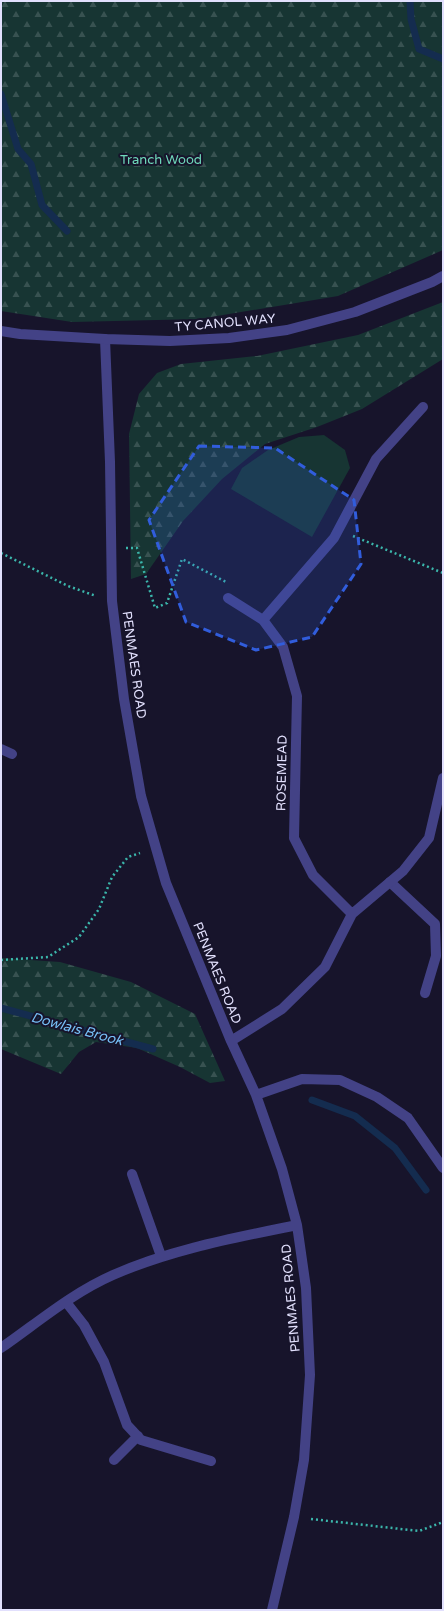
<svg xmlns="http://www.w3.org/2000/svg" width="444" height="1611" font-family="'Varela Round',sans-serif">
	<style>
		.forest { fill: url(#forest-firs) }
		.park { fill: #173533 }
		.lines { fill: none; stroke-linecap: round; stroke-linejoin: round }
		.stream { stroke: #142c4f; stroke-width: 7 }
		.path { stroke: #3bb6ab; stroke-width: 2.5; stroke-dasharray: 2 3; stroke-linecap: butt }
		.service { stroke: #434286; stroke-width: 10 }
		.minor { stroke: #434286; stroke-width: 10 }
		.tertiary { stroke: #434286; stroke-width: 10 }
		.marked { fill: #315ddc; fill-opacity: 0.2; stroke: #315ddc; stroke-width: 3; stroke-dasharray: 8 5; stroke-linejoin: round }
		.labels { text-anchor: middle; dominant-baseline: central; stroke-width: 4; stroke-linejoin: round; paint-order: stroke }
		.park-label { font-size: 13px; fill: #6fd9bb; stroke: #17142b }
		.street-label { font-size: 13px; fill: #e2e0fd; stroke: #17142b }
		.water-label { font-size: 14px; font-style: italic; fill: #76bef5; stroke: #17142b }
	</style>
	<defs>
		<pattern id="forest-firs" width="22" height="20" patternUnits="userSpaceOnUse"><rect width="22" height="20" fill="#173533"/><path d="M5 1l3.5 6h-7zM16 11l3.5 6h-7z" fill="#385251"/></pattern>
	</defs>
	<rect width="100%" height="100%" fill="#17142b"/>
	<path class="forest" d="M 1,1 L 443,1 L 443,250 L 338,296 L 199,319 L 72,322 L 1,311 Z
		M 443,302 L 443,359 L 362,409 L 317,427 L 265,444 L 222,479 L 183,521 L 146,574 L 131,579 L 129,434 L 139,394 L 157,373 L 181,364 L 257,356 L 358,335 Z
		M 1,958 L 60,962 L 131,982 L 195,1014 L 225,1081 L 210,1083 L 180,1067 L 137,1048 L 96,1042 L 79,1052 L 61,1074 L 1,1049 Z"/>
	<path class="park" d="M 324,435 L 345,450 L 350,468 L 312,537 L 231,489 L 242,468 L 268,450 L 299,437 Z"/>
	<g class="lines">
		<path class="stream" d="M 410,1 L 411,19 L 419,49 L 443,59
			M 1,94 L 18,149 L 31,164 L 42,205 L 67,231
			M 1,1008 L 153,1049
			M 312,1100 L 355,1116 L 395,1148 L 426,1190"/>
		<path class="path" d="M 353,536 L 443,573
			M 126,548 L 137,548 L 155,608 L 167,603 L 182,559 L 226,582
			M 1,553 L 68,586 L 96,596
			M 1,960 L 48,957 L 79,937 L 99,909 L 112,877 L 128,857 L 140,853
			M 311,1519 L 419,1531 L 443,1522"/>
		<path class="service" d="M 390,882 L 435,924 L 436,956 L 425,993"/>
		<path class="minor" d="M 105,339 L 110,462 L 112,601 L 124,699 L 141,796 L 166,883 L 231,1041 L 256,1095 L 282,1169 L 297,1225 L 306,1288 L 310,1375 L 304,1460 L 294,1517 L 272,1610
			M 228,598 L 263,620 L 283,647 L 297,696 L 294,838 L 313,875 L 352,914
			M 263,620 L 334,538 L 376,459 L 423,407
			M 1,749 L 12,754
			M 231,1041 L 282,1009 L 325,967 L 352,914 L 403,871 L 429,838 L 443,778
			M 256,1095 L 302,1079 L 340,1080 L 377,1097 L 408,1118 L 443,1168
			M 132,1174 L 161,1256
			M 66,1302 L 84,1325 L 104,1362 L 127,1425 L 141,1440 L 211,1461
			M 1,1348 C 37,1323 72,1293 113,1275 C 172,1249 234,1238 297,1225
			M 114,1460 L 138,1436"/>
		<path class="tertiary" d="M 1,331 L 20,334 L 105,339 L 170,341 L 229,338 L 287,330 L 355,312 L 432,282 L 443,276"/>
	</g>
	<path class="marked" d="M 199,446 L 275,448 L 354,500 L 361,564 L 312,637 L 256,650 L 186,622 L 149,520 Z"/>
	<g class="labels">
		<g class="park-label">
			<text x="161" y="160">Tranch Wood</text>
		</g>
		<g class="street-label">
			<text transform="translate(225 323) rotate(-5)">TY CANOL WAY</text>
			<text transform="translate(134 665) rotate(82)">PENMAES ROAD</text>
			<text transform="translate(282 773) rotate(-89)">ROSEMEAD</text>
			<text transform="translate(217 973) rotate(68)">PENMAES ROAD</text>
			<text transform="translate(291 1298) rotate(-95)">PENMAES ROAD</text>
		</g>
		<g class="water-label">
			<text transform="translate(77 1029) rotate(15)">Dowlais Brook</text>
		</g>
	</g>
	<rect width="444" height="1611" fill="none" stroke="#e2e0fd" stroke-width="4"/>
</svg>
